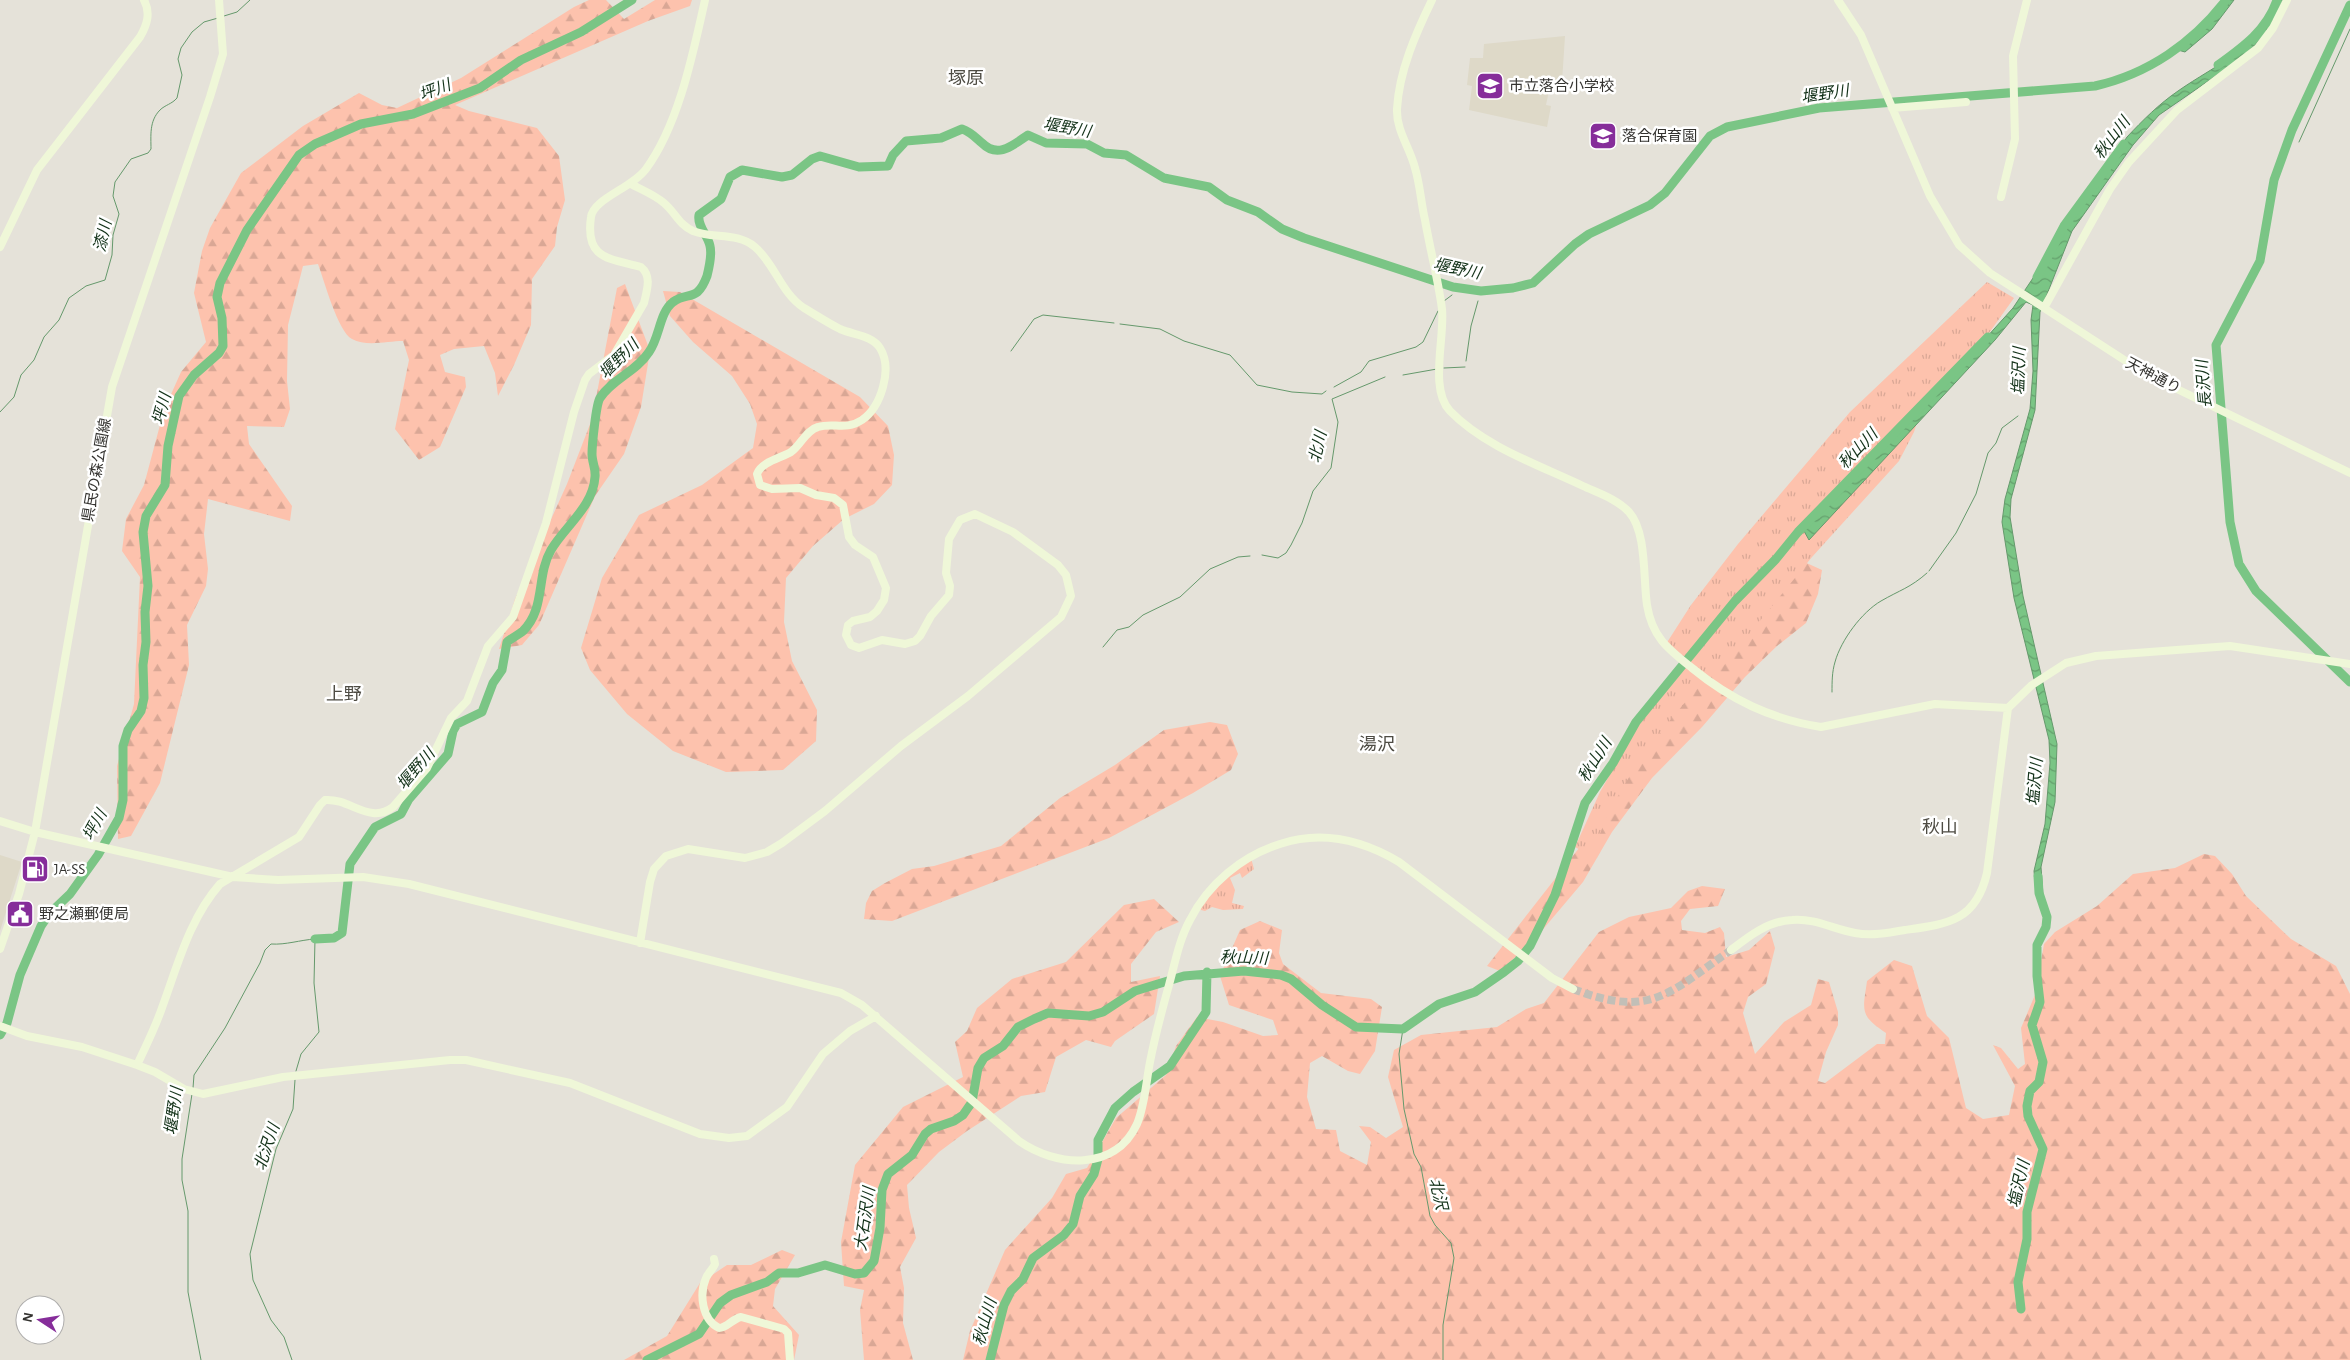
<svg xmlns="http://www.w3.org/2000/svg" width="2350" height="1360" font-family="'Alegreya Sans','Noto Sans JP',sans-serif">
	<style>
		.built { fill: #ded9c8 }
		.forest { fill: url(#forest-firs) }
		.park { fill: url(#park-tufts) }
		.water { fill: url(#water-waves); stroke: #65996c }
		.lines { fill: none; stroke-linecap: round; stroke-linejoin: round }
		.stream { stroke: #65996c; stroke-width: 1 }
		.river { stroke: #7ac585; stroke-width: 9 }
		.secondary-tunnel { stroke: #c2bfb7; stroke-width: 8; stroke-dasharray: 8 4; stroke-linecap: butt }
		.secondary { stroke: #eff7d8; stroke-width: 8 }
		.labels { text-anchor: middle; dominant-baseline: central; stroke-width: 5; stroke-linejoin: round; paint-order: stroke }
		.poi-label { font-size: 15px; fill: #343330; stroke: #fff; text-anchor: start }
		.street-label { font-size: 15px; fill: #343330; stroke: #fff }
		.water-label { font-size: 16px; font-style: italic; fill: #123118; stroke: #fff }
		.quarter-label { font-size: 18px; fill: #4e4c44; stroke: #fff }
	</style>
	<defs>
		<pattern id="forest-firs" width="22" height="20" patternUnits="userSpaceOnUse" patternTransform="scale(1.25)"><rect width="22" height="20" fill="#fdc2ad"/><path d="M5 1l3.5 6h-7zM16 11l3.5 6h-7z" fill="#d9a795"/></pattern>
		<pattern id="park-tufts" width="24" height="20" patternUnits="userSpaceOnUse" patternTransform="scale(1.25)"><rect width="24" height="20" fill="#fdc2ad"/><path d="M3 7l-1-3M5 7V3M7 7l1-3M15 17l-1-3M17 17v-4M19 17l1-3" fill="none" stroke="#d9a795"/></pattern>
		<pattern id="water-waves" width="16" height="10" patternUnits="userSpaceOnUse" patternTransform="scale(1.25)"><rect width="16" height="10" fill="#7ac585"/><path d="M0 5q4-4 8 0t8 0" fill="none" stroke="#65a16d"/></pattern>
	</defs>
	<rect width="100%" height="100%" fill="#e5e2d9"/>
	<path class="built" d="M 1565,36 L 1562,82 L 1551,81 L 1546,105 L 1551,106 L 1547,127 L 1469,110 L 1472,86 L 1467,85 L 1470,58 L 1483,58 L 1484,44 Z
		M 0,855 L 22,862 L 0,931 Z"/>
	<path class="forest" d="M 589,0 L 606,0 L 624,19 L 655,0 L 692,0 L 690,6 L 648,21 L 455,105 L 469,111 L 537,128 L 559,156 L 565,200 L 557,227 L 555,246 L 532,279 L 531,325 L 514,365 L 498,396 L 495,373 L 484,346 L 454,349 L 440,355 L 445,372 L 465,377 L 466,387 L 440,447 L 419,460 L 395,429 L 409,360 L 403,341 C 388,341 366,347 352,339 C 338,332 324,280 318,264 L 303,266 L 288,325 L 287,381 L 290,409 L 284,427 L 247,426 L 249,444 L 292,506 L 290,521 L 208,499 L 204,534 L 208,569 L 206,586 L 187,625 L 189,665 L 160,783 L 131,836 L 118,839 L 117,766 L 134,704 L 140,577 L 122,551 L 126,519 L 144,485 L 164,410 L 181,372 L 206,342 L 194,293 L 202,251 L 210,228 L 241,173 L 303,126 L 359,93 L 382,105 L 397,108 L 461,78 L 574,7 Z
		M 625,284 L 650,351 L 641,407 L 624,454 L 595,496 L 539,625 L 522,645 L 499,649 L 515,599 L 567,484 L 592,419 L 617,288 Z
		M 663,291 L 680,292 L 860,397 L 888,426 L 894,455 L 892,485 L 874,504 L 844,519 L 813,546 L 786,578 L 784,622 L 792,661 L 817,710 L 816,741 L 783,770 L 726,772 L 673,751 L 627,714 L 590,670 L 581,648 L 602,578 L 639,515 L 702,485 L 753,448 L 757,424 L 750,404 L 732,376 L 693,342 L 670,316 Z
		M 1800,560 L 1822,570 L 1818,594 L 1806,623 L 1777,646 L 1745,677 L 1702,727 L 1652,778 L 1612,832 L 1583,882 L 1534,940 L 1500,971 L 1487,966 L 1583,843 L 1619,777 Z
		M 1210,722 L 1227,725 L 1238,754 L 1231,770 L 1193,793 L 1109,838 L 892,921 L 864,919 L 866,903 L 872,891 L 885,883 L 912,869 L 934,866 L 1001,846 L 1060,798 L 1115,765 L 1164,730 Z
		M 2204,854 L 2215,856 L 2232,874 L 2246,896 L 2291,939 L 2336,966 L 2350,994 L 2350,1360 L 963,1360 L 970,1331 L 1005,1250 L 1052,1198 L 1066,1174 L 1087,1168 L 1116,1118 L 1166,1075 L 1176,1046 L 1197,1017 L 1223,1022 L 1263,1036 L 1278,1035 L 1273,1020 L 1229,1005 L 1220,976 L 1240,930 L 1260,921 L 1282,930 L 1279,953 L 1283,964 L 1321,993 L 1371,999 L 1382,1007 L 1375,1051 L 1360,1074 L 1348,1071 L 1322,1056 L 1310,1063 L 1307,1097 L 1316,1129 L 1336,1130 L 1340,1151 L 1367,1165 L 1371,1142 L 1359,1126 L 1370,1127 L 1386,1138 L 1403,1127 L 1388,1077 L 1394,1050 L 1421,1035 L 1497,1027 L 1526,1009 L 1544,1003 L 1599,932 L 1629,917 L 1671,908 L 1688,891 L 1702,886 L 1725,889 L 1718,906 L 1690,909 L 1681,921 L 1682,930 L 1705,933 L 1720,927 L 1724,933 L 1726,957 L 1749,950 L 1770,931 L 1775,948 L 1766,984 L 1748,997 L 1743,1013 L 1755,1054 L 1784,1022 L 1811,1005 L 1818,979 L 1829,982 L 1838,1012 L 1838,1025 L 1826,1052 L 1818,1081 L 1825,1083 L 1877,1044 L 1885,1044 L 1886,1033 C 1859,1015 1863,1011 1867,981 L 1894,960 L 1912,966 L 1927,1016 L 1949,1038 L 1966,1108 L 1983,1119 L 2009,1115 L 2015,1086 L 1993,1045 L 2001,1048 L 2018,1069 L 2025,1064 L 2021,1028 L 2035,995 L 2044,944 L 2055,932 L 2097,906 L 2133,874 L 2175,868 Z
		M 1154,899 L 1179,922 L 1156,932 L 1131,964 L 1131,982 L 1160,976 L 1154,1014 L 1115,1041 L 1111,1047 L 1086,1040 L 1056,1057 L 1045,1092 L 1021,1096 L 967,1131 L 939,1152 L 907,1185 L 909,1208 L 916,1238 L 900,1267 L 904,1288 L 903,1323 L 913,1360 L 864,1360 L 860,1310 L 864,1290 L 844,1286 L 841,1242 L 855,1165 L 903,1107 L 963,1077 L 955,1042 L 967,1031 L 977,1008 L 1012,979 L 1066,962 L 1124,905 Z
		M 782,1250 L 795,1255 L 775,1289 L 773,1306 L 799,1335 L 794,1360 L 624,1360 L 667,1336 L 700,1283 L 727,1265 L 751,1265 Z"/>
	<path class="park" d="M 1987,282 L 2014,298 L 1989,333 L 1925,397 L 1914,432 L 1899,461 L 1812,557 L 1720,670 C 1714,676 1707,678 1702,683 C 1658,732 1613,790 1593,853 L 1586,853 L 1575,847 L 1600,792 L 1637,727 L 1690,662 L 1666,644 L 1691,605 L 1738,544 L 1850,412 Z
		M 1251,858 L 1254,869 L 1242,878 L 1240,873 L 1230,878 L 1235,890 L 1232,903 L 1244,906 L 1243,909 L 1223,910 L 1212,907 L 1205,911 L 1201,910 L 1200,907 L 1214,889 Z"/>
	<path class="water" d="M 2228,0 L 2234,0 L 2212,29 L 2185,52 L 2178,50 L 2202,30 Z
		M 2278,0 L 2283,0 L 2273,25 L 2254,46 L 2240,59 L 2159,115 L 2133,145 L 2072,231 L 2040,312 L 2035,410 L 2011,499 L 2010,517 L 2023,596 L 2057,744 L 2055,802 L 2041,867 L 2043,895 L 2035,884 L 2034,871 L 2045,824 L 2050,763 L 2049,740 L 2014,598 L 2002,522 L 2005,499 L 2030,409 L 2033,371 L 2031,320 L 2033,305 L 2026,302 L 1995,340 L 1809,540 L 1804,531 L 1957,370 L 2013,308 L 2127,137 C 2143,120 2159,104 2178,91 C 2215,65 2263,46 2278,0 Z"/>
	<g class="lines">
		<path class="stream" d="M 224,16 L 237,12 L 250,0
			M 2299,142 L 2350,29
			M 1462,291 L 1466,289
			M 1444,301 L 1452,295
			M 1120,324 L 1160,329 L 1184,341 L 1230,355 L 1257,385 L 1292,392 L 1322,394 L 1326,391
			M 1011,351 L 1034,319 L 1043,315 L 1114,323
			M 1466,361 L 1471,326 L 1478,301
			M 1444,368 L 1465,367
			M 1403,375 L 1437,369
			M 1334,387 L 1361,372 L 1369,361 L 1416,347 L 1423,342 L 1438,311
			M 0,412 L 14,397 L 21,375 L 34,360 L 44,337 L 59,320 L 69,298 L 86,286 L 105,280 L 112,255 L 113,235 L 119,214 L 113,196 L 115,182 L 131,159 L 148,153 L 151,149 C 151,136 149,121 160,110 C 165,105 172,104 177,98 L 182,75 L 178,59 L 181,48 L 192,32 L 204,22 L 218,18
			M 1262,555 L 1278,558 L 1286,553 L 1291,545 L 1302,523 L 1313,491 L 1331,468 L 1338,422 L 1332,399 L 1385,377
			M 1929,571 L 1956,533 L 1976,494 L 1988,453 L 1996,443 L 2002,428 L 2018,416
			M 1103,647 L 1117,630 L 1129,627 L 1143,615 L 1180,597 L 1210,569 L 1238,557 L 1250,556
			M 1832,692 C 1832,682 1832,672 1835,662 C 1841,640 1862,612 1881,601 C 1900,590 1910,588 1927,573
			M 1403,1029 L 1399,1054 L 1404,1109 L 1414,1154 L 1421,1167 L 1430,1216 L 1435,1225 L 1451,1243 L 1454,1258 L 1443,1325 L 1443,1360
			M 193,1088 L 194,1075 L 225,1028 L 260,963 L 265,950 L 271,944 C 286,945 300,940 315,939 L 314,983 L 319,1032 L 301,1054 L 296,1071
			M 192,1094 L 182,1159 L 182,1180 L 188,1211 L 188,1292 L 201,1360
			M 292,1360 L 284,1337 L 271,1320 L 253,1280 L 250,1254 L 276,1149 L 293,1109 L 295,1080"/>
		<path class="river" d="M 2350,5 L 2292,130 L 2274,180 L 2260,261 L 2216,345 L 2230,522 L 2239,564 L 2256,591 L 2350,682
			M 2218,65 C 2243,47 2267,30 2277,0
			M 2037,277 L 2064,226 L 2124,144
			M 315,939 L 334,938 L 342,933 L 350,864 L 375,827 L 401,814 L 409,799 L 448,754 L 453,731 L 457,724 L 482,712 L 493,683 L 502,670 L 507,642 C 512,638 518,635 523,631 C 546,608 536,576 551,550 C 565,526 593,507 595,477 C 596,469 592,462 592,454 C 592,446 596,404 600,398 C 612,379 636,372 649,352 C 660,337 659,313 673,302 C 688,291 697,303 707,276 C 709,268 712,254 710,246 C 708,235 697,226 699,215 L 721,199 L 730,177 L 742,170 L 782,177 L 792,175 L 812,159 L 820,156 L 859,167 L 888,166 L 893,155 L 906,141 L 941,138 L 962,129 C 971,132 976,138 982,143 C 998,159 1013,145 1028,135 L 1046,143 L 1087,144 L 1104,153 L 1126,155 L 1164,178 L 1209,187 L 1227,200 L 1258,212 L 1282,229 L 1304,238 L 1453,287 L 1481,291 L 1513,288 L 1533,283 L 1575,244 L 1589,234 L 1650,205 L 1665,193 L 1710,136 L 1727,127 L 1819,108 L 2095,86 C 2148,74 2193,43 2226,0
			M 0,1035 L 7,1023 L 20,975 L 41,926 L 49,914 L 70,894 L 98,855 L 119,818 L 123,800 L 123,746 L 128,730 L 141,711 L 144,698 L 143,665 L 146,642 L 145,612 L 148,586 L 143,532 L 146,516 L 165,485 L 168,446 L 179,396 L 194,375 L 219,353 L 223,346 L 222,318 L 217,297 L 220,283 L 247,230 L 299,155 L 315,144 L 361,124 L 413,114 L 480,88 L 521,60 L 581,32 L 632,0
			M 2021,1309 L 2018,1282 L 2027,1239 L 2027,1212 L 2043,1149 L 2028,1116 L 2027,1106 L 2030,1091 L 2039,1082 L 2043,1062 L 2032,1025 L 2040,1002 L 2037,976 L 2037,945 L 2046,927 L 2047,917 L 2039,893 L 2038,876
			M 647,1360 L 699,1334 L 720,1303 L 731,1295 L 767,1282 L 779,1273 L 798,1273 L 825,1265 L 855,1274 L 864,1273 L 874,1261 L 880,1228 L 882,1190 L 888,1174 L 912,1155 L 925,1134 L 931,1129 L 954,1121 L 963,1115 L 972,1102 L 978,1068 L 984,1058 L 1003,1046 L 1018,1027 L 1034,1019 L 1048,1013 L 1089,1016 L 1103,1012 L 1135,991 L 1184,976 L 1244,971 L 1281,975 L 1291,979 L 1322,1005 L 1356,1027 L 1403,1029 L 1439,1004 L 1475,992 L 1504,972 L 1518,961 L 1530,946 L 1555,895 L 1585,803 L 1613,763 L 1636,722 L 1735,601 L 1776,559 L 1798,532 L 1988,337
			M 990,1360 L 1004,1305 L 1011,1291 L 1023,1279 L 1033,1258 L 1064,1235 L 1073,1224 L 1080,1196 L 1094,1174 L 1098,1159 L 1098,1140 L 1115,1108 L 1133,1092 L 1170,1066 L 1206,1012 L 1207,972"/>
		<path class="secondary-tunnel" d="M 1573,989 C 1651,1019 1669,993 1731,950"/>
		<path class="secondary" d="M 1432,0 C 1416,33 1399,71 1397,109 C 1396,130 1410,148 1415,168 C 1420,184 1421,203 1425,220 C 1430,249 1438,279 1442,309 C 1445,338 1429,389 1450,411 C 1485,447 1539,465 1583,486 C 1598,493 1617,499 1629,512 C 1647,532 1643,579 1647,605 C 1652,637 1668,649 1692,668 C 1731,700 1771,719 1821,727 L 1935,704 L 2008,708
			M 1838,0 L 1861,35 L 1930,196 L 1959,245 L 1990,273 L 2043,307
			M 2287,0 L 2273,28 L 2258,48 L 2177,110 L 2129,162 L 2110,189 L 2044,308 L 2146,374 L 2350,473
			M 1892,108 L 1966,102
			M 631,184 C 642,190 655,195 664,203 C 675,212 679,225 693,231 C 713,239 737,232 755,247 C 775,264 781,293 804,308 C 816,315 828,323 840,329 C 853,335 872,335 880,348 C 893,369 881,407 862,420 C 845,431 834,422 818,427 C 806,430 801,445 791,452 C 781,458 761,462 757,474 L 760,485 L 772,489 L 800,488 L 816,495 L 834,498 L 843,505 L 849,537 L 855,545 L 873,557 L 886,588 L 884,600 L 877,611 L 870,617 L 853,621 L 848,625 L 846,635 L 851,645 L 859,648 L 882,640 L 905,644 L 915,641 L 920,636 L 931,616 L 949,595 L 950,586 L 946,573 L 949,539 L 960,520 L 975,514 L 1013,532 L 1058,565 L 1066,575 L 1071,596 L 1061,617 L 968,696 L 901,746 L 825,811 L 782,843 L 767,852 L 745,858 L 688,849 L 666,856 L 654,869 L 650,882 L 640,943
			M 2001,197 L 2015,139 L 2013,56 L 2027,0
			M 0,247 L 37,170 L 140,37 C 147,25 151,13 144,0
			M 0,821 L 35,832 L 233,877 L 278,880 L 363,877 L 409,884 L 841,993 L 862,1005 L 1019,1141 C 1056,1167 1115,1172 1137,1124 C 1145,1105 1146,1082 1150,1062 C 1155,1036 1162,1010 1169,985 C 1175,963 1179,940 1190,920 C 1208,884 1242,856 1280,844 C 1322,830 1362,840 1399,862 L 1552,978 L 1573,989
			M 0,949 L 19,894 L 35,832 L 112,387 L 210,97 L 223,54 L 219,0
			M 1731,950 C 1749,936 1768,921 1792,920 C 1815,918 1833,929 1855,933 C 1871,936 1888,933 1905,930 C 1948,924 1976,921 1987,873 L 2008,708 L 2032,685 L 2066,663 L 2096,656 L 2230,646 L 2350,664
			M 0,1026 L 27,1036 L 82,1047 L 137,1065 L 155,1072 L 184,1089 L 203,1094 L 283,1077 L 450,1060 L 466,1060 L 570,1083 L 700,1134 L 729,1138 L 747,1136 L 787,1107 L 823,1054 L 850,1031 L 876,1016
			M 137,1065 C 146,1046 156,1026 163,1005 C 178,964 190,918 220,884 L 299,837 L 320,805 L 325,800 C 350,798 370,825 393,807 L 427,768 L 451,718 L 467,701 L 488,646 L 513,617 L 546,523 L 574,412 L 585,380 L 589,374 L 614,355 L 644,303 C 647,290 652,276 641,267 C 608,258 585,259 591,217 C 593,199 632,188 646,169 C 679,124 693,53 705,0
			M 714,1259 L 715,1264 C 713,1269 708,1273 706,1278 C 699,1294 702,1320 719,1328 C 727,1328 732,1319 741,1317 L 784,1329 L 788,1333 L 790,1360"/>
	</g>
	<defs>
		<g id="school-square" transform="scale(1.4375)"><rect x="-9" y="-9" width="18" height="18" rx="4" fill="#862d9a" stroke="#fff"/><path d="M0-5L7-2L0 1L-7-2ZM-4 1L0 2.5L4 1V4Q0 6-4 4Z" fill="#fff"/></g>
		<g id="fuel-square" transform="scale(1.4375)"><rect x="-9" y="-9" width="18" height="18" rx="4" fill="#862d9a" stroke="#fff"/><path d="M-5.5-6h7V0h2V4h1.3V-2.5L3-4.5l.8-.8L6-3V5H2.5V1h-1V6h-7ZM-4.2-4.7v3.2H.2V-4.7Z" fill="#fff"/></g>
		<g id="civic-square" transform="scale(1.4375)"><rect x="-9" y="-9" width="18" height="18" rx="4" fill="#862d9a" stroke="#fff"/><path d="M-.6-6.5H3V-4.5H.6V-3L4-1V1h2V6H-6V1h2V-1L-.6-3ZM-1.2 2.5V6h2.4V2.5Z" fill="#fff"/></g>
	</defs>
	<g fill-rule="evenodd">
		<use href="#school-square" x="1490" y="86"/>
		<use href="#school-square" x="1603" y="136"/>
		<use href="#fuel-square" x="35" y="869"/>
		<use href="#civic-square" x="20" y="914"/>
	</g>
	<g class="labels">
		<g class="poi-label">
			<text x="1509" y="86">市立落合小学校</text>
			<text x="1622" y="136">落合保育園</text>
			<text x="54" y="869">JA-SS</text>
			<text x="39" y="914">野之瀬郵便局</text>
		</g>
		<g class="street-label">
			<text transform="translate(2153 376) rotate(28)">天神通り</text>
			<text transform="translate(97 470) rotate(-80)">県民の森公園線</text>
		</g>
		<g class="water-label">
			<text transform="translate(435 90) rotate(-21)">坪川</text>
			<text transform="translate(1825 94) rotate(-8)">堰野川</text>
			<text transform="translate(1067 128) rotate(10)">堰野川</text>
			<text transform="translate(2112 138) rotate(-52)">秋山川</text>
			<text transform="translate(103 236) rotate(-78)">漆川</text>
			<text transform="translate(1457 269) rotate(12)">堰野川</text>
			<text transform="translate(619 359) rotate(-45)">堰野川</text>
			<text transform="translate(2019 371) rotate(-88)">塩沢川</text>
			<text transform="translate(2204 384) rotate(-95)">長沢川</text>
			<text transform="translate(162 409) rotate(-75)">坪川</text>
			<text transform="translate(1318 447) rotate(-77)">北川</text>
			<text transform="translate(1858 449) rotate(-46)">秋山川</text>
			<text transform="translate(1595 760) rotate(-58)">秋山川</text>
			<text transform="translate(416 769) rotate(-49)">堰野川</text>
			<text transform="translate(2035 782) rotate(-85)">塩沢川</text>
			<text transform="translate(95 825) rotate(-61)">坪川</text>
			<text transform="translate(1244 958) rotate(2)">秋山川</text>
			<text transform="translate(174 1111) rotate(-82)">堰野川</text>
			<text transform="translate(267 1147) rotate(-71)">北沢川</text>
			<text transform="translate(2019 1184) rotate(-77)">塩沢川</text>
			<text transform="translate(1438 1194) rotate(77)">北沢</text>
			<text transform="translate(865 1219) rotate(-82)">大石沢川</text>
			<text transform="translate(985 1322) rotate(-74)">秋山川</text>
		</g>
		<g class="quarter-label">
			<text x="966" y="79">塚原</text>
			<text x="344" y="695">上野</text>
			<text x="1377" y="745">湯沢</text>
			<text x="1940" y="828">秋山</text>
		</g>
	</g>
	<g transform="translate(40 1320) rotate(282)"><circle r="24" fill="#ffffff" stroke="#aeadac"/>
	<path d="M0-4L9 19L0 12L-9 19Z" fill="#862d9a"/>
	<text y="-8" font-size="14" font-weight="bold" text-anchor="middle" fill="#343330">N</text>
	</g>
</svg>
